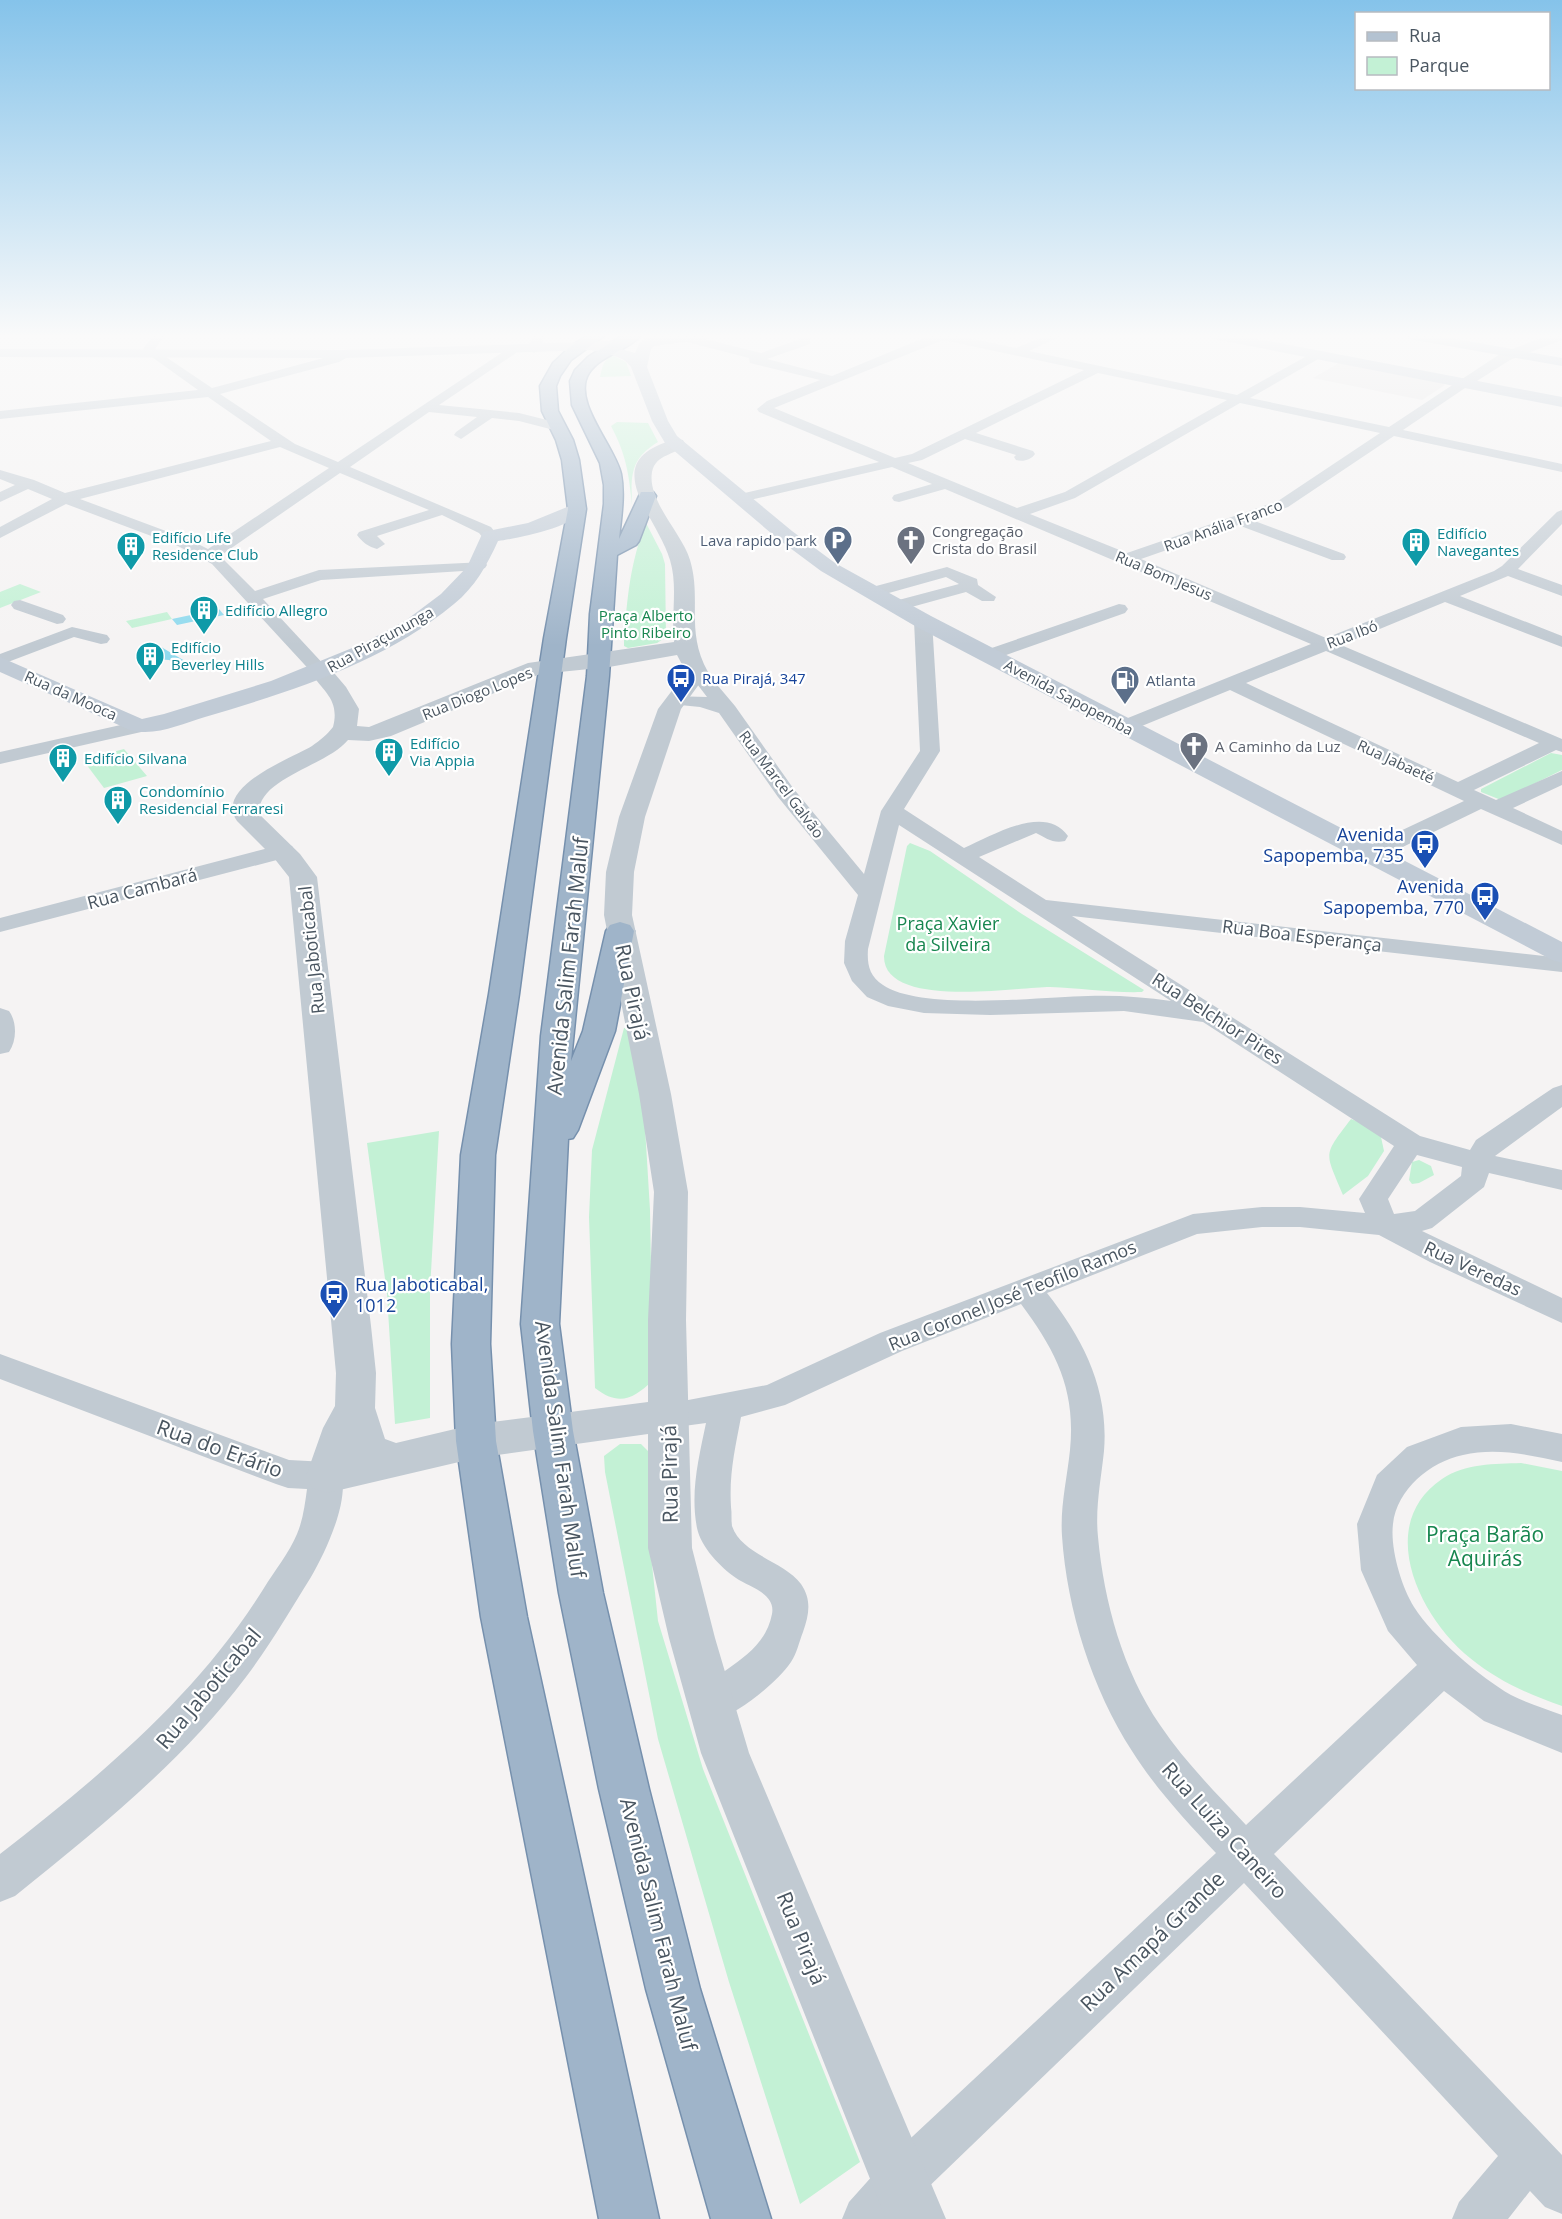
<svg xmlns="http://www.w3.org/2000/svg" width="1562" height="2219" font-family="'Open Sans',sans-serif">
	<style>
		.education { fill: #e6e4e5 }
		.green { fill: #c3f1d5 }
		.water { fill: #90daee }
		.lines { fill: none; stroke-linecap: round; stroke-linejoin: round }
		.trunk-casing { stroke: #7690ad; stroke-width: 3 }
		.minor { fill: #c1cad2; fill-rule: evenodd }
		.tertiary { fill: #c1cad2; fill-rule: evenodd }
		.secondary { fill: #c1cbd6; fill-rule: evenodd }
		.primary { fill: #b3c2d1; fill-rule: evenodd }
		.trunk { fill: #9fb4c9; fill-rule: evenodd }
		.labels { text-anchor: middle; dominant-baseline: central; stroke-width: 4.5; stroke-linejoin: round; paint-order: stroke }
		.far-street-label { font-size: 15px; fill: #4a5661; stroke: #fff }
		.far-worship-label { font-size: 15px; fill: #5b616d; stroke: #fff; text-anchor: start }
		.far-culture-label { font-size: 15px; fill: #0d838f; stroke: #fff; text-anchor: start }
		.far-service-label { font-size: 15px; fill: #4e5e75; stroke: #fff; text-anchor: end }
		.far-park-label { font-size: 15px; fill: #17864f; stroke: #fff }
		.far-transit-label { font-size: 15px; fill: #164399; stroke: #fff; text-anchor: start }
		.transit-label { font-size: 18px; fill: #164399; stroke: #fff; text-anchor: end }
		.street-label { font-size: 18px; fill: #4a5661; stroke: #fff }
		.park-label { font-size: 18px; fill: #17864f; stroke: #fff }
		.near-street-label { font-size: 21px; fill: #4a5661; stroke: #fff }
		.near-park-label { font-size: 21px; fill: #17864f; stroke: #fff }
	</style>
	<rect width="100%" height="100%" fill="#f5f3f3"/>
	<path class="education" d="M 1339,363 L 1442,383 L 1445,385 L 1422,400 L 1313,378 Z"/>
	<path class="green" d="M 614,356 L 626,362 L 631,376 L 600,377 C 602,369 603,358 614,356 Z
		M 617,422 L 648,423 L 658,442 C 630,459 631,475 632,505 C 629,474 626,454 611,426 Z
		M 646,523 L 662,554 L 665,564 L 666,637 L 657,643 L 628,648 L 624,646 L 624,641 C 627,600 630,562 646,523 Z
		M 20,584 L 41,592 L 0,608 L 0,592 Z
		M 167,612 L 172,619 L 132,628 L 126,621 Z
		M 124,749 L 147,776 L 104,788 L 83,760 Z
		M 1551,753 L 1562,755 L 1562,770 L 1501,800 L 1481,792 L 1481,789 Z
		M 910,843 L 930,851 L 1022,914 L 1144,990 L 1142,992 C 1112,993 1081,988 1050,987 C 1016,987 883,1010 884,956 L 907,846 Z
		M 624,1028 L 639,1028 L 650,1210 L 653,1380 C 633,1400 618,1406 595,1388 L 589,1217 L 592,1150 Z
		M 1351,1119 L 1364,1124 L 1381,1137 L 1384,1151 L 1368,1176 L 1343,1195 C 1325,1151 1322,1157 1351,1119 Z
		M 439,1131 L 430,1290 L 430,1418 L 395,1424 L 387,1294 L 367,1143 Z
		M 1419,1160 L 1431,1166 L 1434,1175 L 1419,1183 L 1412,1184 L 1409,1180 L 1412,1162 Z
		M 620,1444 L 641,1444 L 653,1456 L 648,1527 L 658,1621 L 703,1769 L 860,2162 L 800,2204 L 729,1982 L 658,1739 L 605,1472 L 604,1456 Z
		M 1521,1463 L 1562,1471 L 1562,1706 C 1528,1694 1498,1681 1470,1658 C 1420,1618 1374,1525 1442,1479 C 1465,1463 1495,1464 1521,1463 Z"/>
	<path class="water" d="M 219,609 L 224,615 L 177,625 L 172,619 Z
		M 156,644 L 185,661 L 179,664 L 169,660 L 154,659 L 155,654 L 143,649 Z"/>
	<g class="lines">
		<g class="trunk-casing">
			<path id="trunk" d="M 588,335 L 604,336 L 571,360 L 560,376 L 556,386 L 558,411 L 573,440 L 579,460 L 586,509 L 566,638 L 519,994 L 495,1155 L 490,1344 L 496,1441 L 527,1617 L 659,2219 L 599,2219 L 481,1617 L 456,1441 L 452,1344 L 461,1155 L 489,994 L 544,638 L 568,509 L 562,460 L 556,440 L 542,411 L 540,386 L 553,363 L 571,346 Z
				M 623,335 L 641,335 C 628,351 602,354 589,373 C 571,401 615,446 621,474 C 625,495 621,518 619,539 L 641,492 L 653,492 L 656,496 L 639,541 L 636,545 L 617,555 L 609,676 L 571,1061 L 583,1031 L 606,931 L 610,925 L 620,922 L 630,925 L 634,931 L 615,1031 L 578,1130 L 573,1138 L 568,1139 L 559,1324 L 573,1431 L 603,1593 L 649,1789 L 700,1989 L 771,2219 L 711,2219 L 646,1989 L 599,1789 L 559,1593 L 533,1431 L 521,1324 L 541,1036 L 587,676 L 590,614 L 604,504 L 604,485 L 600,463 L 572,405 L 570,381 L 575,370 L 588,357 Z"/>
		</g>
		<path class="minor" d="M 153,335 L 165,335 L 155,349 L 160,353 L 212,388 L 331,356 L 340,351 L 348,351 L 348,357 L 339,362 L 220,394 L 295,444 L 338,462 L 512,346 L 516,347 L 516,353 L 439,405 L 519,413 L 563,424 L 565,427 L 558,431 L 519,421 L 492,418 L 461,439 L 454,435 L 456,432 L 477,417 L 429,412 L 350,467 L 491,527 L 498,536 L 496,539 L 484,539 L 479,533 L 442,515 L 377,536 L 385,544 L 377,549 C 369,547 362,542 357,535 L 359,532 L 429,510 L 340,473 L 220,556 L 255,591 L 319,570 L 485,562 L 487,565 L 485,568 L 479,570 L 321,580 L 263,599 L 327,668 L 330,672 L 327,676 L 315,676 L 212,564 L 178,546 L 66,504 L 0,538 L 0,527 L 52,499 L 28,489 L 0,502 L 0,492 L 15,485 L 0,479 L 0,470 L 34,480 L 65,493 L 271,441 L 208,397 L 0,419 L 0,411 L 198,390 L 145,352 L 143,349 ZM 280,447 L 329,468 L 208,549 L 190,540 L 80,499 Z
			M 533,335 L 545,335 L 540,349 L 534,353 L 528,349 Z
			M 683,335 L 689,335 L 761,353 L 802,338 L 810,338 L 810,344 L 767,359 L 832,376 L 931,335 L 954,335 L 1016,348 L 1047,335 L 1063,335 L 1029,351 L 1237,395 L 1316,351 L 1322,355 L 1320,358 L 1250,398 L 1389,427 L 1460,380 L 1468,380 L 1470,383 L 1468,386 L 1403,430 L 1562,464 L 1562,472 L 1394,436 L 1288,507 L 1252,520 L 1344,554 L 1346,557 L 1344,560 L 1332,560 L 1238,525 L 1141,559 L 1326,638 L 1494,571 L 1502,566 L 1557,512 L 1562,510 L 1562,524 L 1518,569 L 1562,585 L 1562,596 L 1508,576 L 1460,596 L 1562,636 L 1562,647 L 1445,602 L 1341,645 L 1562,739 L 1562,752 L 1556,750 L 1474,790 L 1496,800 L 1562,771 L 1562,785 L 1513,808 L 1562,831 L 1562,845 L 1481,809 L 1378,859 L 1370,861 L 1362,859 L 1359,854 L 1362,849 L 1464,801 L 1230,690 L 1132,730 L 1118,730 L 1115,726 L 1118,722 L 1311,644 L 945,489 L 899,502 L 894,501 L 892,498 L 894,495 L 932,484 L 892,467 L 741,502 L 736,501 L 734,498 L 736,495 L 879,462 L 759,412 L 757,409 L 767,401 L 820,380 L 750,363 L 749,358 L 683,341 ZM 943,340 L 1084,370 L 912,454 L 895,458 L 774,408 ZM 1098,373 L 1227,400 L 1065,492 L 1017,508 L 908,463 L 922,460 L 965,439 L 1016,455 L 1014,457 L 1016,460 C 1023,462 1031,460 1035,454 L 1033,451 L 976,433 ZM 1240,403 L 1380,433 L 1278,501 L 1127,553 L 1030,514 L 1075,498 ZM 1326,651 L 1539,743 L 1458,782 L 1246,683 Z
			M 947,567 L 977,579 L 978,585 L 996,597 L 994,601 L 982,601 L 966,592 L 897,611 L 891,610 L 888,606 L 891,602 L 959,584 L 946,577 L 871,598 L 863,593 L 865,589 Z
			M 20,600 L 63,615 L 66,619 L 63,623 L 57,624 L 14,609 L 11,605 L 14,601 Z
			M 1119,604 L 1125,605 L 1128,609 L 1125,613 L 995,659 L 983,659 L 980,655 L 983,651 Z
			M 923,616 L 929,617 L 932,621 L 940,751 L 904,809 L 964,848 C 992,836 1045,803 1068,836 L 1065,841 C 1053,844 1046,838 1036,833 L 979,857 L 1046,900 L 1562,958 L 1562,972 L 1072,916 L 1420,1136 L 1470,1150 L 1476,1140 L 1553,1088 L 1562,1085 L 1562,1107 L 1495,1156 L 1562,1170 L 1562,1190 L 1489,1173 L 1484,1187 L 1432,1228 L 1422,1231 L 1562,1298 L 1562,1323 L 1430,1262 L 1379,1235 L 1300,1227 L 1262,1227 L 1197,1234 L 1047,1293 C 1084,1340 1109,1390 1104,1451 C 1101,1480 1095,1508 1098,1537 C 1104,1602 1123,1671 1160,1725 C 1185,1762 1216,1793 1246,1825 L 1417,1665 L 1388,1631 L 1361,1570 L 1357,1524 L 1377,1475 L 1407,1447 L 1461,1427 L 1511,1424 L 1562,1434 L 1562,1462 C 1530,1455 1496,1447 1463,1455 C 1430,1462 1397,1489 1393,1524 C 1390,1548 1401,1586 1414,1607 C 1433,1637 1480,1677 1511,1695 C 1527,1703 1546,1709 1562,1715 L 1562,1753 L 1484,1721 L 1444,1691 L 1274,1854 L 1562,2155 L 1562,2214 L 1545,2207 L 1530,2191 L 1508,2219 L 1452,2219 L 1459,2202 L 1498,2156 L 1244,1883 L 917,2198 L 899,2219 L 842,2219 L 849,2202 L 883,2164 L 1216,1853 C 1186,1821 1156,1789 1132,1751 C 1092,1689 1067,1610 1062,1536 C 1060,1507 1067,1479 1070,1450 C 1076,1390 1056,1351 1021,1304 L 902,1351 L 785,1405 L 741,1417 C 735,1449 729,1474 731,1507 C 732,1513 731,1520 732,1526 C 742,1555 784,1561 801,1584 C 812,1600 809,1615 803,1632 C 799,1642 797,1653 791,1662 C 775,1685 738,1713 712,1723 L 698,1718 L 693,1705 C 709,1668 763,1662 772,1614 C 776,1593 749,1587 736,1578 C 720,1567 701,1547 697,1528 C 690,1492 699,1457 706,1423 L 669,1428 L 657,1424 L 652,1415 L 657,1406 L 767,1385 L 880,1333 L 1193,1214 L 1262,1207 L 1300,1207 L 1365,1213 L 1359,1199 L 1394,1146 L 1203,1022 L 1124,1011 L 990,1015 L 924,1013 L 888,1006 L 867,997 L 852,981 L 844,963 L 845,941 L 858,895 L 778,797 L 719,713 L 700,707 L 670,704 L 668,700 L 670,696 L 707,697 L 688,672 L 691,668 L 703,668 L 735,706 L 793,788 L 864,874 L 881,811 L 920,751 L 914,621 L 917,617 ZM 899,825 L 1171,1001 C 1144,997 1116,995 1088,996 C 1040,997 921,1011 883,985 C 869,976 867,964 868,949 ZM 1417,1155 L 1462,1167 L 1461,1176 L 1415,1211 L 1394,1214 L 1388,1199 Z
			M 72,627 L 107,635 L 110,639 L 107,643 L 101,644 L 74,637 L 0,665 L 0,654 Z
			M 143,720 L 150,722 L 153,726 L 150,730 L 0,764 L 0,752 Z
			M 284,844 L 292,846 L 295,851 L 292,856 L 0,932 L 0,918 Z
			M 0,1008 L 9,1011 C 17,1022 17,1040 9,1052 L 0,1054 Z
			M 0,1354 L 289,1460 L 327,1462 L 339,1466 C 353,1495 326,1551 311,1577 C 290,1611 270,1645 246,1677 C 182,1762 97,1830 15,1896 L 0,1902 L 0,1854 C 99,1777 197,1696 264,1588 C 275,1570 289,1553 297,1534 C 303,1520 305,1504 307,1489 L 288,1488 L 276,1484 L 0,1379 Z"/>
		<path class="tertiary" d="M 674,335 L 713,335 L 706,339 L 647,347 L 640,343 L 647,339 Z
			M 1548,335 L 1562,335 L 1562,340 L 1510,360 L 1469,386 L 1464,388 L 1456,383 L 1500,354 Z
			M 677,439 L 683,440 L 685,444 C 676,456 656,453 652,472 C 647,501 682,533 690,560 C 702,600 685,631 708,672 L 681,709 L 645,817 L 634,872 L 632,915 L 671,1094 L 688,1192 L 686,1320 L 692,1548 L 715,1638 L 749,1753 L 946,2219 L 886,2219 L 701,1753 L 669,1638 L 648,1548 L 648,1434 L 476,1458 L 327,1493 L 312,1488 L 306,1476 L 323,1428 L 335,1406 L 336,1373 L 289,877 L 274,858 L 237,821 C 213,787 292,758 312,746 C 320,740 327,735 333,727 C 340,700 324,692 310,672 L 313,667 L 321,665 L 329,667 L 346,687 L 359,709 L 357,726 L 369,727 L 528,663 L 674,642 C 671,615 678,586 670,560 C 657,515 593,460 677,439 ZM 677,655 L 686,672 L 658,709 L 619,817 L 606,872 L 604,915 L 639,1094 L 654,1192 L 648,1320 L 648,1402 L 476,1424 L 396,1443 L 385,1439 L 375,1408 L 376,1373 L 371,1326 L 317,877 L 300,854 L 259,814 C 257,778 327,766 348,740 L 369,741 L 391,736 L 540,674 L 609,667 Z"/>
		<path class="secondary" d="M 649,335 L 665,335 L 651,349 L 647,367 L 668,421 L 677,436 L 792,531 L 835,563 L 931,616 L 1562,942 L 1562,963 L 1552,960 L 915,626 L 821,571 L 778,539 L 665,443 L 652,421 L 631,367 C 623,355 605,354 591,350 L 344,358 L 0,357 L 0,349 L 344,350 L 612,341 L 617,342 L 619,345 L 617,348 L 635,353 L 639,344 Z
			M 1207,335 L 1237,335 L 1562,397 L 1562,407 L 1214,339 Z
			M 577,503 L 584,505 L 586,509 C 574,527 519,538 498,541 C 487,565 475,587 454,604 C 383,663 292,691 205,717 C 181,724 155,737 130,730 L 0,672 L 0,657 L 142,719 L 164,714 L 271,681 L 362,644 L 405,621 L 441,594 L 467,567 L 483,532 L 528,523 Z"/>
		<path class="primary" d="M 1402,335 L 1434,335 L 1562,358 L 1562,366 L 1409,339 Z"/>
		<use href="#trunk" class="trunk"/>
	</g>
	<linearGradient id="sky" x2="0" y2="1"><stop stop-color="#85c3ea"/><stop offset="0.52" stop-color="#fafafa"/><stop offset="1" stop-color="#fafafa" stop-opacity="0"/></linearGradient>
	<rect width="1562" height="646" fill="url(#sky)"/>
	<defs>
		<g id="parking-pin" transform="scale(1.5)"><path d="M0 17L-7.5 6A9.5 9.5 0 1 1 7.5 6Z" fill="#5c6f8a" stroke="#fff"/><path d="M-3.5-5.5H1a3.5 3.5 0 0 1 0 7H-1V5.5H-3.5ZM-1-3.4V-.6H.8a1.4 1.4 0 0 0 0-2.8Z" fill="#fff"/></g>
		<g id="church-pin" transform="scale(1.5)"><path d="M0 17L-7.5 6A9.5 9.5 0 1 1 7.5 6Z" fill="#6b7280" stroke="#fff"/><path d="M-1.2-6h2.4v3.5h3.3v2.4h-3.3V6h-2.4V-.1h-3.3v-2.4h3.3Z" fill="#fff"/></g>
		<g id="building-pin" transform="scale(1.5)"><path d="M0 17L-7.5 6A9.5 9.5 0 1 1 7.5 6Z" fill="#0f9aa8" stroke="#fff"/><path d="M-4-6H4V6H1V3H-1V6H-4ZM-2.5-4.3h1.7v1.8h-1.7ZM.8-4.3h1.7v1.8H.8ZM-2.5-1h1.7V.8h-1.7ZM.8-1h1.7V.8H.8Z" fill="#fff"/></g>
		<g id="bus-pin" transform="scale(1.5)"><path d="M0 17L-7.5 6A9.5 9.5 0 1 1 7.5 6Z" fill="#1a4fb4" stroke="#fff"/><path d="M-5-6H5V4H4V6H2V4H-2V6H-4V4H-5ZM-3.5-4V0h7V-4ZM-3.5 1.2v1.5H-2V1.2ZM2 1.2v1.5H3.5V1.2Z" fill="#fff"/></g>
		<g id="fuel-pin" transform="scale(1.5)"><path d="M0 17L-7.5 6A9.5 9.5 0 1 1 7.5 6Z" fill="#5c6f8a" stroke="#fff"/><path d="M-5.5-6h7V0h2V4h1.3V-2.5L3-4.5l.8-.8L6-3V5H2.5V1h-1V6h-7ZM-4.2-4.7v3.2H.2V-4.7Z" fill="#fff"/></g>
	</defs>
	<g fill-rule="evenodd">
		<use href="#parking-pin" x="838" y="540"/>
		<use href="#church-pin" x="911" y="540"/>
		<use href="#building-pin" x="1416" y="542"/>
		<use href="#building-pin" x="131" y="546"/>
		<use href="#building-pin" x="204" y="610"/>
		<use href="#building-pin" x="150" y="656"/>
		<use href="#bus-pin" x="681" y="678"/>
		<use href="#fuel-pin" x="1125" y="680"/>
		<use href="#church-pin" x="1194" y="746"/>
		<use href="#building-pin" x="389" y="752"/>
		<use href="#building-pin" x="63" y="758"/>
		<use href="#building-pin" x="118" y="800"/>
		<use href="#bus-pin" x="1425" y="844"/>
		<use href="#bus-pin" x="1485" y="896"/>
		<use href="#bus-pin" x="334" y="1294"/>
	</g>
	<g class="labels">
		<g class="far-street-label">
			<text transform="translate(1223 525) rotate(-20)">Rua Anália Franco</text>
			<text transform="translate(1164 575) rotate(23)">Rua Bom Jesus</text>
			<text transform="translate(1352 634) rotate(-21)">Rua Ibó</text>
			<text transform="translate(380 639) rotate(-29)">Rua Piraçununga</text>
			<text transform="translate(477 693) rotate(-22)">Rua Diogo Lopes</text>
			<text transform="translate(71 695) rotate(24)">Rua da Mooca</text>
			<text transform="translate(1069 697) rotate(28)">Avenida Sapopemba</text>
			<text transform="translate(1396 761) rotate(25)">Rua Jabaeté</text>
			<text transform="translate(782 784) rotate(53)">Rua Marcel Galvão</text>
		</g>
		<g class="far-worship-label">
			<text x="932" y="531">Congregação<tspan x="932" dy="17">Crista do Brasil</tspan></text>
			<text x="1215" y="746">A Caminho da Luz</text>
		</g>
		<g class="far-culture-label">
			<text x="1437" y="533">Edifício<tspan x="1437" dy="17">Navegantes</tspan></text>
			<text x="152" y="537">Edifício Life<tspan x="152" dy="17">Residence Club</tspan></text>
			<text x="225" y="610">Edifício Allegro</text>
			<text x="171" y="647">Edifício<tspan x="171" dy="17">Beverley Hills</tspan></text>
			<text x="410" y="743">Edifício<tspan x="410" dy="17">Via Appia</tspan></text>
			<text x="84" y="758">Edifício Silvana</text>
			<text x="139" y="791">Condomínio<tspan x="139" dy="17">Residencial Ferraresi</tspan></text>
		</g>
		<g class="far-service-label">
			<text x="817" y="540">Lava rapido park</text>
			<text x="1146" y="680" text-anchor="start">Atlanta</text>
		</g>
		<g class="far-park-label">
			<text x="646" y="615">Praça Alberto<tspan x="646" dy="17">Pinto Ribeiro</tspan></text>
		</g>
		<g class="far-transit-label">
			<text x="702" y="678">Rua Pirajá, 347</text>
		</g>
		<g class="transit-label">
			<text x="1404" y="834">Avenida<tspan x="1404" dy="21">Sapopemba, 735</tspan></text>
			<text x="1464" y="886">Avenida<tspan x="1464" dy="21">Sapopemba, 770</tspan></text>
			<text x="355" y="1284" text-anchor="start">Rua Jaboticabal,<tspan x="355" dy="21">1012</tspan></text>
		</g>
		<g class="street-label">
			<text transform="translate(142 888) rotate(-15)">Rua Cambará</text>
			<text transform="translate(1302 935) rotate(7)">Rua Boa Esperança</text>
			<text transform="translate(311 950) rotate(-96)">Rua Jaboticabal</text>
			<text transform="translate(1218 1018) rotate(33)">Rua Belchior Pires</text>
			<text transform="translate(1473 1268) rotate(25)">Rua Veredas</text>
			<text transform="translate(1012 1295) rotate(-22)">Rua Coronel José Teofilo Ramos</text>
		</g>
		<g class="park-label">
			<text x="948" y="923">Praça Xavier<tspan x="948" dy="21">da Silveira</tspan></text>
		</g>
		<g class="near-street-label">
			<text transform="translate(567 966) rotate(-84)">Avenida Salim Farah Maluf</text>
			<text transform="translate(633 992) rotate(78)">Rua Pirajá</text>
			<text transform="translate(220 1448) rotate(20)">Rua do Erário</text>
			<text transform="translate(561 1449) rotate(82)">Avenida Salim Farah Maluf</text>
			<text transform="translate(669 1474) rotate(-91)">Rua Pirajá</text>
			<text transform="translate(208 1688) rotate(-50)">Rua Jaboticabal</text>
			<text transform="translate(1225 1830) rotate(48)">Rua Luiza Caneiro</text>
			<text transform="translate(659 1924) rotate(76)">Avenida Salim Farah Maluf</text>
			<text transform="translate(802 1938) rotate(68)">Rua Pirajá</text>
			<text transform="translate(1152 1941) rotate(-44)">Rua Amapá Grande</text>
		</g>
		<g class="near-park-label">
			<text x="1485" y="1534">Praça Barão<tspan x="1485" dy="24">Aquirás</tspan></text>
		</g>
	</g>
	<rect x="1355" y="12" width="195" height="78" fill="#ffffff" stroke="#b7bbc0" stroke-width="1.5"/>
	<rect x="1367" y="32" width="30" height="9" fill="#b3c2d1" stroke="#b7bbc0" stroke-width="1.5"/>
	<text x="1409" y="42" font-size="18" fill="#4a5661">Rua</text>
	<rect x="1367" y="57" width="30" height="18" fill="#c3f1d5" stroke="#b7bbc0" stroke-width="1.5"/>
	<text x="1409" y="72" font-size="18" fill="#4a5661">Parque</text>
</svg>
